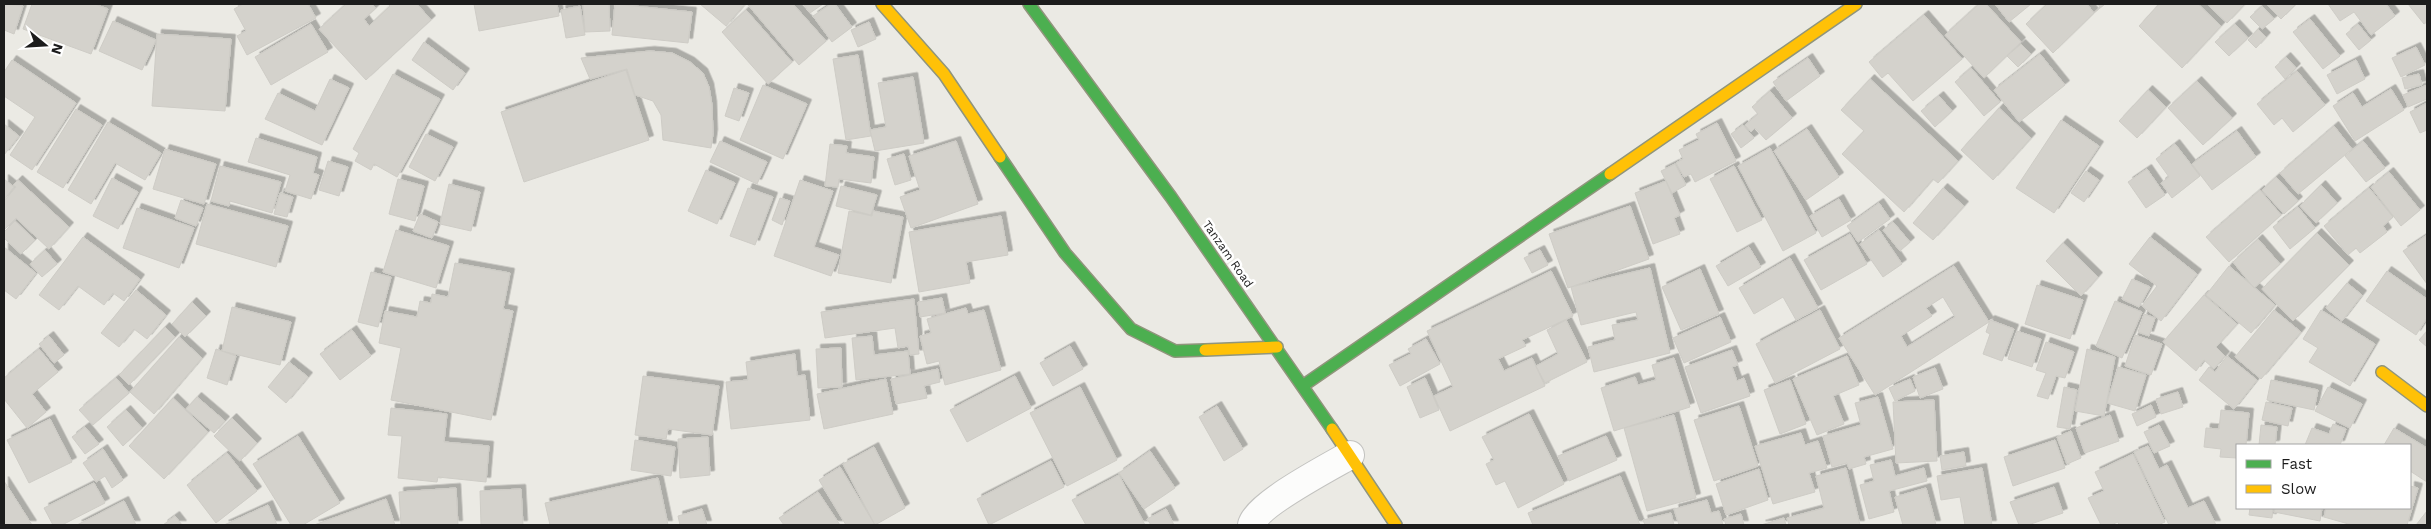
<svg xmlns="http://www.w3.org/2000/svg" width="2431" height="529" font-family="'Work Sans',sans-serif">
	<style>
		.building { fill: #d4d2cc; stroke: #ceccc6; fill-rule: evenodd; filter: url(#shadow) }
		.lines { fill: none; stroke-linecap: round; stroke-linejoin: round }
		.street-casing { stroke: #c3c3c0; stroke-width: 30 }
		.fast-casing { stroke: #90957c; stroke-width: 14 }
		.slow-casing { stroke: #90957c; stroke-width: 14 }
		.street { stroke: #fcfcfb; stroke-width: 28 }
		.fast { stroke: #4caf50; stroke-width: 11 }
		.slow { stroke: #ffc107; stroke-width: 11 }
		.labels { text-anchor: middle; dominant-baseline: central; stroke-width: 5; stroke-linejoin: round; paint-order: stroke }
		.street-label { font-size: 12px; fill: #1c1c1c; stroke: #fff }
	</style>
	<defs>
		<filter id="shadow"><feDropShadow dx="4.5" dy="-4.5" stdDeviation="0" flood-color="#0004"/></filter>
	</defs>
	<rect width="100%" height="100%" fill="#ebeae4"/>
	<path class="building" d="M 4,4 L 23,6 L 14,34 L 4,30 Z
		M 32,4 L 95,4 L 108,9 L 91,54 L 23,29 Z
		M 243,4 L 308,4 L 316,18 L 247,55 L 237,36 L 246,31 L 234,9 Z
		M 346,4 L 372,4 L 376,8 L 364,19 L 369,26 L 390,6 L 388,4 L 417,4 L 431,20 L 366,80 L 319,29 Z
		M 474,4 L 557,4 L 559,16 L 479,31 Z
		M 583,4 L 609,4 L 610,31 L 585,32 Z
		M 615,4 L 692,12 L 688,43 L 612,35 Z
		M 700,4 L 745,4 L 726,26 Z
		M 793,4 L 826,41 L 799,65 L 748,5 Z
		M 803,4 L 823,4 L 810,13 Z
		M 831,4 L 835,4 L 852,27 L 832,42 L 813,16 Z
		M 1979,4 L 1986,4 L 2021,42 L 1984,78 L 1945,35 Z
		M 1995,4 L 2031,4 L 2009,22 Z
		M 2047,4 L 2098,4 L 2100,7 L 2053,53 L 2026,24 Z
		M 2087,4 L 2105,4 L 2094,13 Z
		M 2159,4 L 2198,4 L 2221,26 L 2182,68 L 2139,26 Z
		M 2207,4 L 2245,4 L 2227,23 Z
		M 2266,4 L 2296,4 L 2281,19 Z
		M 2328,4 L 2386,4 L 2395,16 L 2371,35 L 2354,12 L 2340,21 Z
		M 2408,4 L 2427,4 L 2427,22 L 2424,24 Z
		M 580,6 L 585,35 L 566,38 L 561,10 Z
		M 2262,6 L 2274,19 L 2262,29 L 2250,17 Z
		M 746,10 L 792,62 L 768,84 L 722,32 Z
		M 1924,15 L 1962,59 L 1913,101 L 1888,73 L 1882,78 L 1869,62 Z
		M 2310,19 L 2340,56 L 2323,69 L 2293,32 Z
		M 113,21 L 156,40 L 142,70 L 99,51 Z
		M 869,22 L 876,39 L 858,47 L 851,30 Z
		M 311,24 L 328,52 L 271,85 L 255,57 Z
		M 2235,24 L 2248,38 L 2229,56 L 2215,42 Z
		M 2358,24 L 2371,40 L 2359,50 L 2346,34 Z
		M 2258,29 L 2266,37 L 2256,48 L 2248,40 Z
		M 157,34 L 231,39 L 225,111 L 152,106 Z
		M 424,42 L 465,73 L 453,90 L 412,60 Z
		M 2021,44 L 2031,54 L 2018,67 L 2007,56 Z
		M 2416,47 L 2425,65 L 2401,77 L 2392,58 Z
		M 650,51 L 672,53 L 690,62 L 703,73 L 709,87 L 712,105 L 713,134 L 711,148 L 663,140 L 661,115 L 653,101 L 635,95 L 627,69 L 590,79 L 581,58 Z
		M 2040,54 L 2065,85 L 2019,122 L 1994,90 Z
		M 858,55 L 871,136 L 846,140 L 833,59 Z
		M 2286,57 L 2296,68 L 2285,79 L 2275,67 Z
		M 1808,58 L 1820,76 L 1786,101 L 1773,82 Z
		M 12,60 L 76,103 L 32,170 L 10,155 L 35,117 L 4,96 L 4,72 Z
		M 2356,60 L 2365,79 L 2337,94 L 2327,75 Z
		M 1971,68 L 2000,102 L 1984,116 L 1955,82 Z
		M 626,70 L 649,140 L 524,182 L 501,112 Z
		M 2297,71 L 2325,105 L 2293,132 L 2282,118 L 2274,125 L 2257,104 Z
		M 393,74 L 440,99 L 397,177 L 374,164 L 371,170 L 355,161 L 359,153 L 353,149 Z
		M 2419,74 L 2422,85 L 2405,89 L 2402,78 Z
		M 913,77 L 924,143 L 875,151 L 870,130 L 886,127 L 878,83 Z
		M 330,79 L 349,88 L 322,145 L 265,119 L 278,93 L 315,111 Z
		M 1870,79 L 1958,161 L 1938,183 L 1933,179 L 1904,212 L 1842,154 L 1864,131 L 1841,110 Z
		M 2197,81 L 2232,118 L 2203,145 L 2168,108 Z
		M 763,85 L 807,104 L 783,159 L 740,140 Z
		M 2427,85 L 2427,99 L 2408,107 L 2403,95 Z
		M 734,88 L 749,93 L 739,121 L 725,116 Z
		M 2391,89 L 2404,110 L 2355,141 L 2333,106 L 2353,93 L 2362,107 Z
		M 2148,90 L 2166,107 L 2137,138 L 2119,121 Z
		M 1770,91 L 1792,118 L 1766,140 L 1755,128 L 1751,132 L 1745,125 L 1758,114 L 1752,107 Z
		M 1939,96 L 1952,111 L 1935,127 L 1921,111 Z
		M 2427,103 L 2427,130 L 2420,133 L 2410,112 Z
		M 1999,108 L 2031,138 L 1993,180 L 1961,150 Z
		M 76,109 L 102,125 L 63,188 L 37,172 Z
		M 2061,120 L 2099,146 L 2054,213 L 2016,188 Z
		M 108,122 L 161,153 L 145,180 L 115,163 L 91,204 L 68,190 Z
		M 1717,123 L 1736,161 L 1695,182 L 1691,174 L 1684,177 L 1676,163 L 1683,159 L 1679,150 L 1699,140 L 1696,134 Z
		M 4,124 L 19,136 L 4,155 Z
		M 1743,125 L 1754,138 L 1741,148 L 1731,134 Z
		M 2334,126 L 2352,149 L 2298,194 L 2280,173 Z
		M 1807,129 L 1839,177 L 1806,200 L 1774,151 Z
		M 2237,131 L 2256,157 L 2212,190 L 2192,164 Z
		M 426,134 L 453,147 L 435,181 L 409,167 Z
		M 256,138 L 317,157 L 313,173 L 319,175 L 311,199 L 285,191 L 290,175 L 248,162 Z
		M 720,141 L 767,162 L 757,184 L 710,162 Z
		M 956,141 L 978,204 L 911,228 L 900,197 L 920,190 L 909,156 Z
		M 2363,141 L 2385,168 L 2366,182 L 2345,156 Z
		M 830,144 L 847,146 L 846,153 L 874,157 L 871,183 L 839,179 L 838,187 L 825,186 Z
		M 2175,144 L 2200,176 L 2172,198 L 2161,183 L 2169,177 L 2156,159 Z
		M 1770,148 L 1816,233 L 1783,251 L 1738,166 Z
		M 165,149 L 216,164 L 204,204 L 153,189 Z
		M 904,154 L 911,180 L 895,185 L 887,159 Z
		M 328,161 L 348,167 L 339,196 L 319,190 Z
		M 1675,164 L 1686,185 L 1672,193 L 1661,171 Z
		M 220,166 L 281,182 L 272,213 L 230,201 L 229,206 L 211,201 Z
		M 1734,166 L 1762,220 L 1737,232 L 1710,179 Z
		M 2147,169 L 2165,195 L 2146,208 L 2128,182 Z
		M 706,170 L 735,183 L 717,224 L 688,211 Z
		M 2086,171 L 2099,180 L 2084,202 L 2071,193 Z
		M 2389,172 L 2420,210 L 2401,226 L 2371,187 Z
		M 2276,177 L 2298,201 L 2284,214 L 2262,190 Z
		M 112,178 L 138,192 L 118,229 L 93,216 Z
		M 4,179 L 14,187 L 4,200 Z
		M 398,179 L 424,186 L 415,221 L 389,214 Z
		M 18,180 L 69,227 L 49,249 L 16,218 L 4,230 L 4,201 L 16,187 L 13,185 Z
		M 800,180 L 833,191 L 814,247 L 839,255 L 831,276 L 774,256 Z
		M 1666,181 L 1680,215 L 1674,218 L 1680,234 L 1653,244 L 1635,193 Z
		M 449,184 L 480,192 L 471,231 L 440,224 Z
		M 2321,185 L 2337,203 L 2316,223 L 2300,206 Z
		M 841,186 L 877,195 L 871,215 L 836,206 Z
		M 748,188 L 773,197 L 755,245 L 730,236 Z
		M 1943,188 L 1964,206 L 1933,240 L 1913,223 Z
		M 2369,188 L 2393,217 L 2383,226 L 2387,232 L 2360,253 L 2356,248 L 2348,255 L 2324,226 Z
		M 2260,190 L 2281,215 L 2229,262 L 2206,237 Z
		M 280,193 L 293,197 L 287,217 L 274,214 Z
		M 780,198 L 790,201 L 782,225 L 772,220 Z
		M 1839,199 L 1851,220 L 1822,237 L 1810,216 Z
		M 181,200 L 203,208 L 196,226 L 175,218 Z
		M 1879,203 L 1890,219 L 1858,242 L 1847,226 Z
		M 207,204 L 288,226 L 276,267 L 196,244 Z
		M 1630,206 L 1649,259 L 1568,288 L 1549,234 Z
		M 2298,207 L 2315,228 L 2290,249 L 2273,227 Z
		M 137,208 L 194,228 L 179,268 L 123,248 Z
		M 849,211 L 872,216 L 873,211 L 903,217 L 891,283 L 838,273 Z
		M 420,214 L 438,222 L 432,238 L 413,231 Z
		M 1001,216 L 1008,255 L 966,262 L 970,283 L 919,292 L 909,232 Z
		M 15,221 L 35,240 L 21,254 L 4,238 L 4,232 Z
		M 1893,222 L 1910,242 L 1900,251 L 1883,230 Z
		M 396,230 L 449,246 L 436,288 L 383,272 Z
		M 1879,230 L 1902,264 L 1883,277 L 1860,244 Z
		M 2317,233 L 2349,265 L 2293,321 L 2262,289 Z
		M 1850,234 L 1867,264 L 1821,290 L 1804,260 Z
		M 2427,235 L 2427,284 L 2403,251 Z
		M 83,237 L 140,279 L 124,301 L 113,293 L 104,305 L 78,286 L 59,310 L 39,295 Z
		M 2150,237 L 2197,274 L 2161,321 L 2142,306 L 2157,286 L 2129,264 Z
		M 2258,239 L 2280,264 L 2254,288 L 2233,262 Z
		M 2063,243 L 2098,277 L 2081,296 L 2046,261 Z
		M 4,247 L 36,273 L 16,299 L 4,290 Z
		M 1749,247 L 1761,267 L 1728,286 L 1716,266 Z
		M 45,250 L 57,264 L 42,277 L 30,264 Z
		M 1540,250 L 1548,265 L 1532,273 L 1524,258 Z
		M 1790,258 L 1818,308 L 1796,320 L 1783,297 L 1754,314 L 1739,288 Z
		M 455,263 L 510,273 L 503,309 L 513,311 L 491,420 L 391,400 L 401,348 L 379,343 L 385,311 L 417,317 L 420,301 L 431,303 L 432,294 L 448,297 Z
		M 1954,266 L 1989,322 L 1875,395 L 1839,338 ZM 1943,297 L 1955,317 L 1907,347 L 1901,336 L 1932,316 L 1926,308 Z
		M 2229,266 L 2275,305 L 2251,333 L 2206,295 Z
		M 1650,268 L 1670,353 L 1594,372 L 1588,347 L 1615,340 L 1612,325 L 1638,320 L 1636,312 L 1581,325 L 1571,287 Z
		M 1700,269 L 1719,314 L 1681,330 L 1662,287 Z
		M 1551,271 L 1573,316 L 1522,340 L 1526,346 L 1498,359 L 1504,371 L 1532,358 L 1545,386 L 1450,431 L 1434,396 L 1453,387 L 1427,331 Z
		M 2387,271 L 2427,299 L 2427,318 L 2416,335 L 2366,301 Z
		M 371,272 L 391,277 L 378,327 L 358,322 Z
		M 2132,279 L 2150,287 L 2139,307 L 2122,299 Z
		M 2347,283 L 2362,295 L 2342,321 L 2326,308 Z
		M 2037,285 L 2083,300 L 2070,339 L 2025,324 Z
		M 136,290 L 166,315 L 147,339 L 134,329 L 119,347 L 101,333 Z
		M 2204,295 L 2237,324 L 2216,347 L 2225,356 L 2214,369 L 2204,360 L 2196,371 L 2163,342 Z
		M 942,298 L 945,313 L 920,317 L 918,302 Z
		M 914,299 L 919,354 L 910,355 L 908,346 L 898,348 L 895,328 L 825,338 L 821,312 Z
		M 2115,301 L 2142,312 L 2122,358 L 2096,346 Z
		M 192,302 L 206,316 L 185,337 L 172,324 Z
		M 232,307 L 291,322 L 280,365 L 222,351 Z
		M 966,308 L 968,314 L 984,310 L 1001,370 L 945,385 L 939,361 L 927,364 L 920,336 L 931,333 L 927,319 Z
		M 1820,310 L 1840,349 L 1775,383 L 1756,344 Z
		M 2274,310 L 2301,332 L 2261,379 L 2235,357 Z
		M 2321,310 L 2375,344 L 2350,386 L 2309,362 L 2318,348 L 2303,339 Z
		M 2144,314 L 2155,318 L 2149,336 L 2138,332 Z
		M 1720,317 L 1731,342 L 1684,363 L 1673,338 Z
		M 1566,320 L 1587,362 L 1545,383 L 1536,366 L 1558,354 L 1547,330 Z
		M 1990,320 L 2014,329 L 2002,361 L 1983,354 L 1990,334 L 1986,332 Z
		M 165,327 L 175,337 L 129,385 L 119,375 Z
		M 352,330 L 371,356 L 340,380 L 320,354 Z
		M 2017,331 L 2041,339 L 2032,367 L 2008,359 Z
		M 2427,331 L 2427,347 L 2419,340 Z
		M 2135,335 L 2162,344 L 2151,375 L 2125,366 Z
		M 49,336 L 64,355 L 54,363 L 39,344 Z
		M 872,336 L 874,355 L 908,351 L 910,374 L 856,380 L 852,338 Z
		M 179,337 L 202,358 L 154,414 L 130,392 Z
		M 1426,339 L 1440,364 L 1400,386 L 1389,365 L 1411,354 L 1408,349 Z
		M 2046,342 L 2074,352 L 2065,378 L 2056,376 L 2048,399 L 2037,396 L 2046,373 L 2036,370 Z
		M 1070,346 L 1083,369 L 1053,386 L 1040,363 Z
		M 841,348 L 842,387 L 818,388 L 816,349 Z
		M 39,349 L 58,372 L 32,394 L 46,412 L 27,428 L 4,399 L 4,378 Z
		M 216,349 L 236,356 L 227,385 L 207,378 Z
		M 2087,349 L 2115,357 L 2104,416 L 2075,411 Z
		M 1732,350 L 1738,365 L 1732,367 L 1737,381 L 1744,378 L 1750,396 L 1701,413 L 1685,367 Z
		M 795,354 L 797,376 L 805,375 L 810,420 L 731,429 L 726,382 L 748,380 L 746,362 Z
		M 1847,356 L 1859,385 L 1833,396 L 1844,424 L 1817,435 L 1793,379 Z
		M 2227,356 L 2257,380 L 2234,409 L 2199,380 L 2209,367 L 2215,372 Z
		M 1674,358 L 1690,407 L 1614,431 L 1601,388 L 1635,377 L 1638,385 L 1656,380 L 1652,365 Z
		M 289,362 L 308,377 L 286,403 L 268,387 Z
		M 2118,367 L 2146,375 L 2135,411 L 2107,403 Z
		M 1935,368 L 1943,389 L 1920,398 L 1913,377 Z
		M 938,369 L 940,382 L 924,386 L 927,398 L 896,404 L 891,379 Z
		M 643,376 L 719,386 L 712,435 L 668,429 L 666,439 L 635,435 Z
		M 1015,376 L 1031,408 L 967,442 L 950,410 Z
		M 116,378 L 129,393 L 93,425 L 79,410 Z
		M 1425,378 L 1439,410 L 1420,418 L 1407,387 Z
		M 886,379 L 893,414 L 824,429 L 817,394 Z
		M 1910,379 L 1915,391 L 1895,401 L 1889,388 Z
		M 1790,380 L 1806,424 L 1780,434 L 1764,390 Z
		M 2271,380 L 2318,390 L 2314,410 L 2267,400 Z
		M 1080,387 L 1117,460 L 1067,486 L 1030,413 Z
		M 2064,387 L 2077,390 L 2070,429 L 2057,427 Z
		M 2328,387 L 2362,404 L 2350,428 L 2315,411 Z
		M 2178,392 L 2183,407 L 2161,414 L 2156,399 Z
		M 197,397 L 225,421 L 214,433 L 186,409 Z
		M 1878,397 L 1893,449 L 1864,457 L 1866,464 L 1849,469 L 1847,463 L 1832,467 L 1823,436 L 1861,425 L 1855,403 Z
		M 173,398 L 208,432 L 164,479 L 129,446 Z
		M 1934,400 L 1937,461 L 1896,463 L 1893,402 Z
		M 2266,402 L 2292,408 L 2288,426 L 2262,420 Z
		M 2151,405 L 2156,417 L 2137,426 L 2132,414 Z
		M 1217,406 L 1243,449 L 1224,461 L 1199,417 Z
		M 1739,406 L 1758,466 L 1714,481 L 1694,420 Z
		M 391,408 L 447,414 L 444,442 L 489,446 L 486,482 L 438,477 L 437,482 L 398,478 L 402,436 L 388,435 Z
		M 126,410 L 142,428 L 123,446 L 107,427 Z
		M 2221,410 L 2249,413 L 2246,445 L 2237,445 L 2237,458 L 2220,457 L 2221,449 L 2204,447 L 2206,428 L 2219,429 Z
		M 1529,414 L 1564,484 L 1518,508 L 1505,481 L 1496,485 L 1486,464 L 1494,460 L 1482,437 Z
		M 1674,415 L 1696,498 L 1647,511 L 1624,428 Z
		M 2110,415 L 2119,441 L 2085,453 L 2076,428 Z
		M 232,418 L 257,443 L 240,461 L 214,436 Z
		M 50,419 L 72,462 L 29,483 L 7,440 Z
		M 2333,424 L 2346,429 L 2340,445 L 2305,445 L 2312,428 L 2329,434 Z
		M 2159,425 L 2170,446 L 2154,453 L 2144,432 Z
		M 2261,425 L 2277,427 L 2275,445 L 2259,445 Z
		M 85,427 L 99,444 L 85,454 L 72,437 Z
		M 2394,428 L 2427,448 L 2427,482 L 2410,471 L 2410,445 L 2384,445 Z
		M 2071,431 L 2081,458 L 2067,464 L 2057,437 Z
		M 1801,433 L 1805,445 L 1818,441 L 1827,468 L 1809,473 L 1815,492 L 1773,504 L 1755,446 Z
		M 298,436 L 340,503 L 303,525 L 291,525 L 253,464 Z
		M 1606,436 L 1617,460 L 1569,481 L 1558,456 Z
		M 708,437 L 710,475 L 680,478 L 678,439 Z
		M 635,440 L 675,447 L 671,476 L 631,470 Z
		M 2055,440 L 2065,468 L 2013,486 L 2004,457 Z
		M 2148,446 L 2159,469 L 2167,465 L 2188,508 L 2204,501 L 2216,525 L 2169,525 L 2134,452 Z
		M 874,447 L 905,508 L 875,525 L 843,464 Z
		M 103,449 L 123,480 L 112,488 L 105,476 L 96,482 L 83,463 Z
		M 1150,451 L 1175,488 L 1144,509 L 1119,473 Z
		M 1964,452 L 1966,466 L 1942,470 L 1940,456 Z
		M 227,453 L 257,491 L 216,523 L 187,485 Z
		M 2133,454 L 2165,522 L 2158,525 L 2119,525 L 2118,522 L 2111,525 L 2101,525 L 2088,498 L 2104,491 L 2095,472 Z
		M 1891,460 L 1895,476 L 1924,468 L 1927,481 L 1889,491 L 1894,512 L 1869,519 L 1860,485 L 1874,481 L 1870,465 Z
		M 1051,461 L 1064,487 L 989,525 L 977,499 Z
		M 840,467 L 875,525 L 846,525 L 819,480 Z
		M 1846,468 L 1860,525 L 1789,525 L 1787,518 L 1824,508 L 1816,476 Z
		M 1982,468 L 1992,525 L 1965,525 L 1960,497 L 1941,500 L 1937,476 Z
		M 1759,469 L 1768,500 L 1726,515 L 1716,484 Z
		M 1119,475 L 1145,525 L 1086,525 L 1072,500 Z
		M 1620,476 L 1640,525 L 1533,525 L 1528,513 Z
		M 658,478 L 668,525 L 550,525 L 545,503 Z
		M 4,481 L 32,525 L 4,525 Z
		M 94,483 L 105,503 L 62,525 L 53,525 L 44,508 Z
		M 2410,486 L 2418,488 L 2407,525 L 2352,525 L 2324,517 L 2326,508 L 2410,508 Z
		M 2054,487 L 2063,513 L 2028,525 L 2019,525 L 2010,502 Z
		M 456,488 L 458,525 L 401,525 L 399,492 Z
		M 1926,488 L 1936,525 L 1903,525 L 1895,497 Z
		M 521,489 L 523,525 L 481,525 L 480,491 Z
		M 818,492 L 840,525 L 784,525 L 779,518 Z
		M 386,499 L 395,525 L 314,525 Z
		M 1707,500 L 1711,513 L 1719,511 L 1723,525 L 1679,525 L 1674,509 Z
		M 124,501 L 136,525 L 77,525 Z
		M 268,505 L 277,525 L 224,525 Z
		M 2250,508 L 2273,508 L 2272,518 L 2249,515 Z
		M 2275,508 L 2322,508 L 2320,521 L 2274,512 Z
		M 702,509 L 707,525 L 680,525 L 678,516 Z
		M 1166,509 L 1174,525 L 1151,525 L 1147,519 Z
		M 2427,511 L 2427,525 L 2416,525 Z
		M 1671,513 L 1674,525 L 1645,525 L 1643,520 Z
		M 1741,514 L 1744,525 L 1726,525 L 1724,519 Z
		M 175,516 L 182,525 L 163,525 Z
		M 1784,518 L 1786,525 L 1761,525 Z"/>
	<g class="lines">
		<g class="street-casing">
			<path id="street" d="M 1252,525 C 1256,505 1329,467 1350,455"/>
		</g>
		<g class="fast-casing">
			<path id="fast" d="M 1029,4 L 1171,197 L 1332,429
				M 1000,157 L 1065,253 L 1131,329 L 1175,351 L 1205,350
				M 1304,385 L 1610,174"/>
		</g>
		<g class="slow-casing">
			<path id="slow" d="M 882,4 L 944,74 L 1000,157
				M 1610,174 L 1856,4
				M 1205,350 L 1277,347
				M 2382,372 L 2427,406
				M 1332,429 L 1396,525"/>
		</g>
		<use href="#street" class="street"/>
		<use href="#fast" class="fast"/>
		<use href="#slow" class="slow"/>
	</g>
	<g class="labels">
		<g class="street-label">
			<text transform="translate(1228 254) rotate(55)">Tanzam Road</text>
		</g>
	</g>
	<rect width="2431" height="529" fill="none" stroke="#1c1c1c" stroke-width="10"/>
	<rect x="2236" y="444" width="175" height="65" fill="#ffffff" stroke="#a4a4a4"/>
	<rect x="2246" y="460" width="25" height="8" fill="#4caf50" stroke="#a4a4a4"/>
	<text x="2281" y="469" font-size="15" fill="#1c1c1c">Fast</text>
	<rect x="2246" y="485" width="25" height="8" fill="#ffc107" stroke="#a4a4a4"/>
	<text x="2281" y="494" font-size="15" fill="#1c1c1c">Slow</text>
	<g transform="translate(45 45) rotate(108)" stroke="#ffffff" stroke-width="4" paint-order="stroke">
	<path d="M0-4L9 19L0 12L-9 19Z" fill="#1c1c1c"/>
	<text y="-8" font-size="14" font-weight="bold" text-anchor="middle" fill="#1c1c1c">N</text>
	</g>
</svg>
